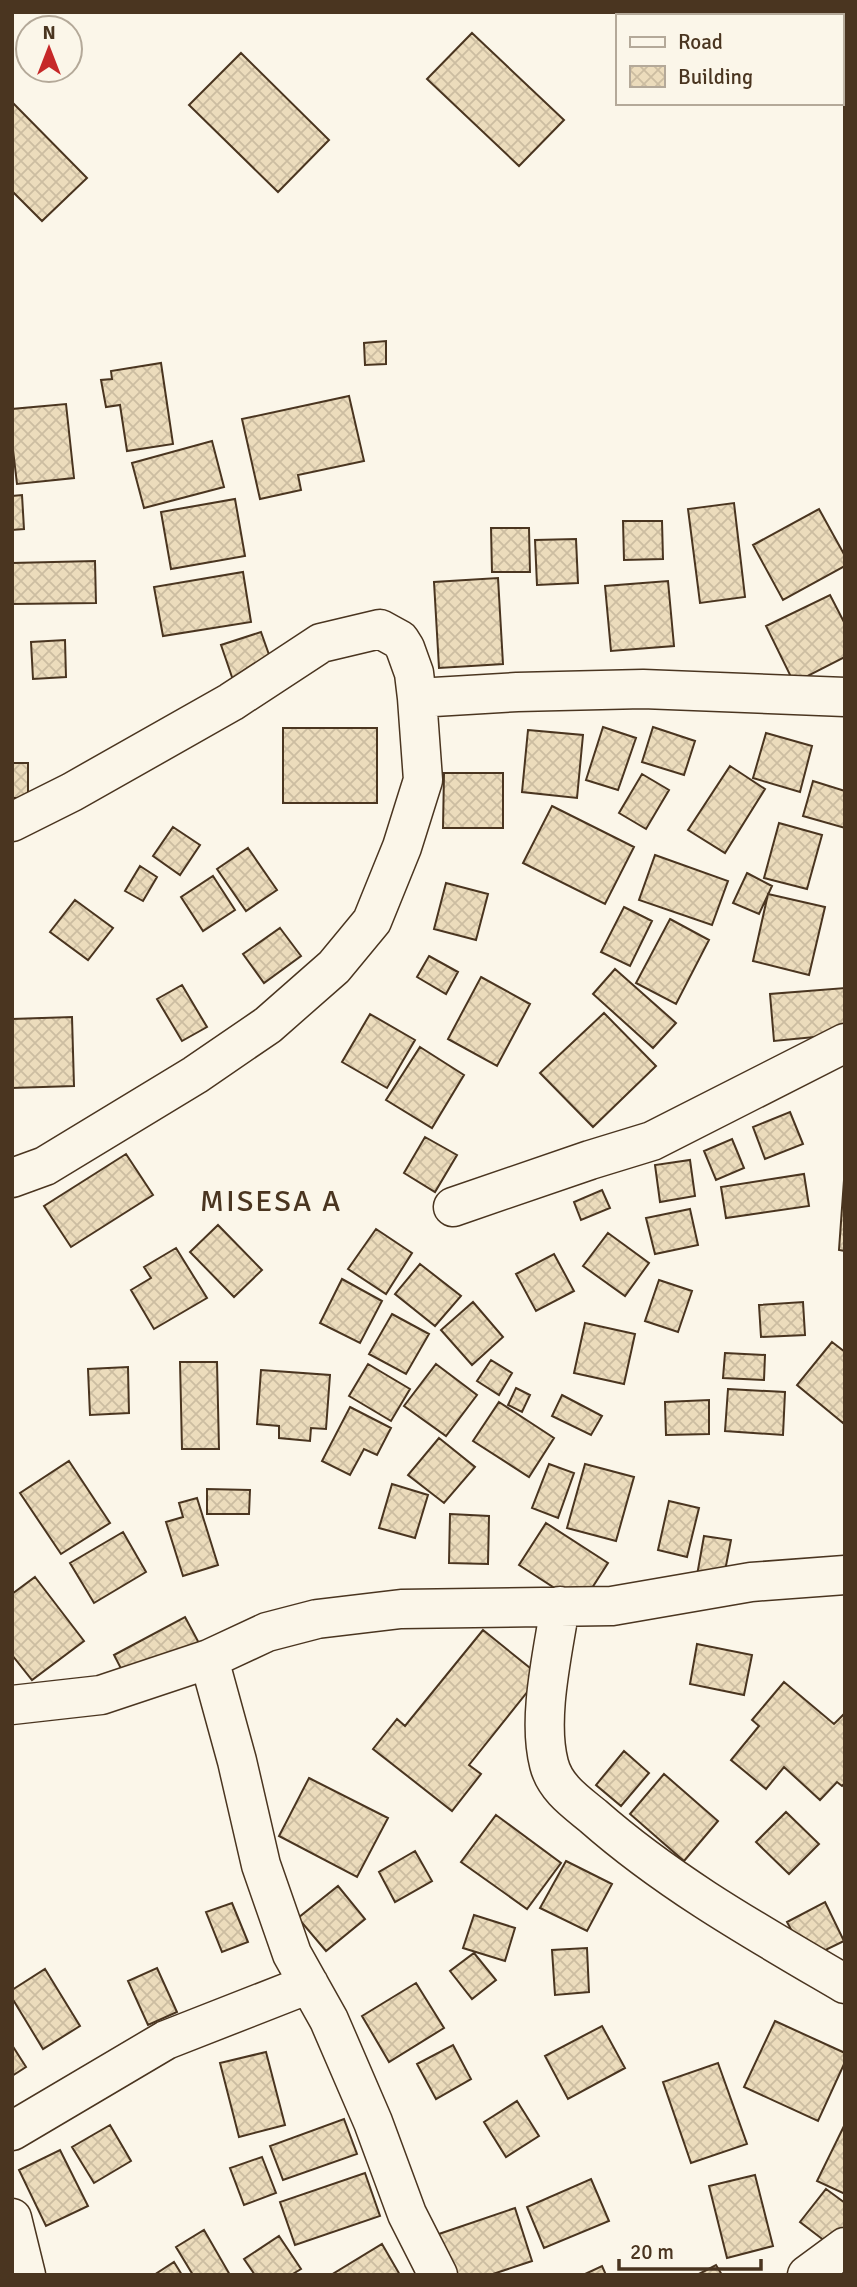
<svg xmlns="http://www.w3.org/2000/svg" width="857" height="2287" font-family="Signika,sans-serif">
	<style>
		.building { fill: url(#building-cross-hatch); stroke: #4a3520; stroke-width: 2 }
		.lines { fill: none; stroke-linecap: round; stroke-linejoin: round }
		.street-casing { stroke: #4a3520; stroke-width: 41 }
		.street { stroke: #fbf6e9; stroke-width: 38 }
		.labels { text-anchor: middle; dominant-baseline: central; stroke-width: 5; stroke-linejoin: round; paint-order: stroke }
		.quarter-label { font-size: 30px; letter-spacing: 2px; fill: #4a3520; stroke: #fbf6e9 }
	</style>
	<defs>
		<pattern id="building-cross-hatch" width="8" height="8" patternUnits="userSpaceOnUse" patternTransform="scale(1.75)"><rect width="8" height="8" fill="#ecdcbc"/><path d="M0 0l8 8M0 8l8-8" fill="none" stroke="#ccbda1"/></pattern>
	</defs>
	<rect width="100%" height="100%" fill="#fbf6e9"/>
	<path class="building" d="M 691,12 L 781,12 L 784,16 L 694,16 Z
		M 472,33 L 564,120 L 519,166 L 427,79 Z
		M 241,53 L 329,140 L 278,192 L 189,105 Z
		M 12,102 L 87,178 L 42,221 L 12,191 Z
		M 386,341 L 386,364 L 365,365 L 364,343 Z
		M 161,363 L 173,444 L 127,451 L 120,405 L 106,407 L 101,380 L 112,379 L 111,371 Z
		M 349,396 L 364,461 L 298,475 L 301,490 L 260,499 L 242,419 Z
		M 66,404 L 74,478 L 17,484 L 12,441 L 12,409 Z
		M 212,441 L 224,487 L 144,508 L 132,463 Z
		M 22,495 L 24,529 L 12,530 L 12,496 Z
		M 235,499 L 245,556 L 171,569 L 161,512 Z
		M 734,503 L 745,597 L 700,603 L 688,509 Z
		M 819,509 L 845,556 L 845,566 L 783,600 L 753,545 Z
		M 623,521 L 662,521 L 663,559 L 624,560 Z
		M 491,528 L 529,528 L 530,572 L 492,572 Z
		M 576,539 L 578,583 L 537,585 L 535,540 Z
		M 95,561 L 96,603 L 12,604 L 12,563 Z
		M 243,572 L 251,622 L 163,636 L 154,587 Z
		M 498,578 L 503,664 L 439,668 L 434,582 Z
		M 668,581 L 674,646 L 611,651 L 605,586 Z
		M 830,595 L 845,624 L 845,657 L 794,683 L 766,626 Z
		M 261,632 L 273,666 L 233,680 L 221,645 Z
		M 65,640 L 66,677 L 33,679 L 31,642 Z
		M 603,727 L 636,738 L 618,790 L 586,780 Z
		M 653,727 L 695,741 L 684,775 L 642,762 Z
		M 283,728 L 377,728 L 377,803 L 283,803 Z
		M 528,730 L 583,735 L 577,798 L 522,792 Z
		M 766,733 L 812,746 L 800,792 L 753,778 Z
		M 12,763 L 28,763 L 28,798 L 12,798 Z
		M 730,766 L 765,789 L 725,853 L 688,830 Z
		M 444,773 L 503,773 L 503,828 L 443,828 Z
		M 642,774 L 669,790 L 646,829 L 619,813 Z
		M 813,781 L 845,791 L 845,828 L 803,816 Z
		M 552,806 L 634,847 L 605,904 L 523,863 Z
		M 779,823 L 822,835 L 807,889 L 764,878 Z
		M 173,827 L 200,845 L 180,875 L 153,856 Z
		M 248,848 L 277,890 L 246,911 L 217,869 Z
		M 655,855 L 728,881 L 712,925 L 639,900 Z
		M 140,866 L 157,877 L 143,901 L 125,891 Z
		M 747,873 L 772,886 L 759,914 L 733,903 Z
		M 213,876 L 235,910 L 203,931 L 181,897 Z
		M 446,883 L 488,894 L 476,940 L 434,929 Z
		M 768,894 L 825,907 L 809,975 L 753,961 Z
		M 75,900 L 113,928 L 88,960 L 50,932 Z
		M 624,907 L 652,921 L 630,966 L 601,952 Z
		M 670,919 L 709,940 L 676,1004 L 636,983 Z
		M 280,928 L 301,956 L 264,983 L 243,954 Z
		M 429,956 L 458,972 L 446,994 L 417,977 Z
		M 615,969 L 676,1023 L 653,1048 L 593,994 Z
		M 481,977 L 530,1004 L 497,1066 L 448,1039 Z
		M 182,985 L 207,1027 L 182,1041 L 157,999 Z
		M 845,988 L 845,1034 L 774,1041 L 770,994 Z
		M 604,1013 L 656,1066 L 593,1127 L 540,1073 Z
		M 370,1014 L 415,1040 L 387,1088 L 342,1062 Z
		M 72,1017 L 74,1086 L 12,1088 L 12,1019 Z
		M 420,1047 L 464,1075 L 432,1128 L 386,1100 Z
		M 790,1112 L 803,1144 L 765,1159 L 753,1127 Z
		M 425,1137 L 457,1155 L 435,1192 L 404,1173 Z
		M 732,1139 L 744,1168 L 716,1180 L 704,1151 Z
		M 126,1154 L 153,1195 L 71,1247 L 44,1206 Z
		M 690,1160 L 695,1196 L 660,1202 L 655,1165 Z
		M 804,1174 L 809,1206 L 726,1218 L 721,1187 Z
		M 844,1180 L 845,1180 L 845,1251 L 839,1250 Z
		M 602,1190 L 610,1208 L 581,1220 L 574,1202 Z
		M 690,1209 L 698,1245 L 655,1254 L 646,1218 Z
		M 218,1225 L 262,1270 L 234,1297 L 190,1252 Z
		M 376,1229 L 412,1253 L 386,1294 L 348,1269 Z
		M 608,1233 L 649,1263 L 625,1296 L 583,1266 Z
		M 176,1248 L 207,1298 L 154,1329 L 131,1290 L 151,1278 L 144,1267 Z
		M 554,1254 L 574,1291 L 536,1311 L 516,1274 Z
		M 420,1264 L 461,1296 L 435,1326 L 395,1294 Z
		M 342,1279 L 382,1301 L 360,1343 L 320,1323 Z
		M 659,1280 L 692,1291 L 678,1332 L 645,1321 Z
		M 473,1302 L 503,1337 L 472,1365 L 441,1330 Z
		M 803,1302 L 805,1335 L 761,1337 L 759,1305 Z
		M 392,1314 L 429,1334 L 406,1374 L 369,1354 Z
		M 585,1323 L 635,1334 L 624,1384 L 574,1373 Z
		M 832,1342 L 845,1352 L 845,1420 L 843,1423 L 797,1385 Z
		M 725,1353 L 765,1355 L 764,1380 L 723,1378 Z
		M 491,1360 L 512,1373 L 499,1395 L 477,1381 Z
		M 180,1362 L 217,1362 L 219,1449 L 182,1449 Z
		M 368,1364 L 410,1389 L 391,1421 L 349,1396 Z
		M 436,1364 L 477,1395 L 446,1436 L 404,1406 Z
		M 128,1367 L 129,1413 L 90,1415 L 88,1369 Z
		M 261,1370 L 330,1375 L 326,1429 L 311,1428 L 310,1441 L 279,1438 L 279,1426 L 257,1424 Z
		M 516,1388 L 530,1395 L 522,1412 L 508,1405 Z
		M 728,1389 L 785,1392 L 783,1435 L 725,1431 Z
		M 562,1395 L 602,1416 L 591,1435 L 552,1416 Z
		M 709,1400 L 709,1434 L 666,1435 L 665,1402 Z
		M 499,1402 L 554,1438 L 529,1477 L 473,1441 Z
		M 350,1407 L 391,1428 L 377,1455 L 364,1449 L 350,1475 L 322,1461 Z
		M 439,1438 L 475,1467 L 444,1503 L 408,1475 Z
		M 69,1461 L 110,1523 L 61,1554 L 20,1493 Z
		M 549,1464 L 574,1473 L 558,1518 L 532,1508 Z
		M 585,1464 L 634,1477 L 616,1541 L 567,1528 Z
		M 392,1484 L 428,1495 L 415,1538 L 379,1528 Z
		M 207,1489 L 250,1490 L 249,1514 L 207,1514 Z
		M 197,1498 L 218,1565 L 183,1576 L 166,1522 L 183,1517 L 179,1503 Z
		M 669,1501 L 699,1508 L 687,1557 L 658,1550 Z
		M 450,1514 L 489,1516 L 488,1564 L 449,1563 Z
		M 546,1523 L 608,1563 L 581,1605 L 519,1565 Z
		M 123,1532 L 146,1572 L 94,1603 L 70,1563 Z
		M 704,1536 L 731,1540 L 722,1586 L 696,1581 Z
		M 35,1577 L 84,1641 L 32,1680 L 12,1655 L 12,1594 Z
		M 185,1617 L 200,1645 L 129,1684 L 114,1655 Z
		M 483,1630 L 540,1676 L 469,1765 L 481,1774 L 452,1811 L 373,1749 L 397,1719 L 405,1726 Z
		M 697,1644 L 752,1655 L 744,1695 L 690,1684 Z
		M 784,1682 L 834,1724 L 845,1713 L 845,1783 L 842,1786 L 837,1782 L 820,1800 L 784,1767 L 766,1789 L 731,1760 L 759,1726 L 752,1720 Z
		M 624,1751 L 649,1773 L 621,1806 L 596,1785 Z
		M 664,1774 L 718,1821 L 684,1861 L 630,1814 Z
		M 309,1778 L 388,1818 L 357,1877 L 279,1836 Z
		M 786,1812 L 819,1844 L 789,1874 L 756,1842 Z
		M 496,1815 L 561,1863 L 527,1909 L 461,1862 Z
		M 415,1851 L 432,1881 L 395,1902 L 379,1872 Z
		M 566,1861 L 612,1884 L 587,1931 L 540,1908 Z
		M 338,1886 L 365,1919 L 326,1951 L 298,1918 Z
		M 825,1902 L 844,1941 L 807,1959 L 787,1922 Z
		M 232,1903 L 248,1942 L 222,1952 L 206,1912 Z
		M 474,1915 L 515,1928 L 505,1961 L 463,1948 Z
		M 587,1948 L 589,1992 L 555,1995 L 552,1950 Z
		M 474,1953 L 496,1980 L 472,1999 L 450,1971 Z
		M 157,1968 L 177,2012 L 148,2025 L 128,1981 Z
		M 45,1969 L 80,2026 L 43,2049 L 12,1998 L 12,1990 Z
		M 416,1983 L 444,2028 L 389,2062 L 362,2016 Z
		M 775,2021 L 845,2053 L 845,2062 L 818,2121 L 744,2087 Z
		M 602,2026 L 625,2068 L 568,2099 L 545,2056 Z
		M 12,2045 L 26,2067 L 12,2076 Z
		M 453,2045 L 471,2079 L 436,2099 L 417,2064 Z
		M 266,2052 L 285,2125 L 239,2137 L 220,2063 Z
		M 718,2063 L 747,2144 L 691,2163 L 663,2082 Z
		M 517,2101 L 539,2136 L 506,2157 L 484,2122 Z
		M 344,2119 L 357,2154 L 283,2180 L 270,2146 Z
		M 845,2124 L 845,2194 L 817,2181 Z
		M 110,2125 L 131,2161 L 94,2183 L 72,2147 Z
		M 60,2150 L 88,2206 L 46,2226 L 19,2170 Z
		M 262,2157 L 276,2193 L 244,2205 L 230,2168 Z
		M 365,2173 L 380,2216 L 295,2245 L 280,2202 Z
		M 755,2175 L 773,2246 L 727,2258 L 709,2186 Z
		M 591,2179 L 609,2221 L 544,2248 L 527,2207 Z
		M 826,2189 L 845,2203 L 845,2235 L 834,2248 L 800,2222 Z
		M 515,2208 L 532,2261 L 490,2275 L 449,2275 L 436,2235 Z
		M 204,2230 L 230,2275 L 193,2275 L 176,2247 Z
		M 279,2236 L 301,2269 L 291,2275 L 255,2275 L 244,2259 Z
		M 382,2244 L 400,2275 L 331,2275 Z
		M 174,2262 L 182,2275 L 154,2275 Z
		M 716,2265 L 722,2275 L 697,2275 Z
		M 602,2266 L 606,2275 L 583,2275 Z"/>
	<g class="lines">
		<g class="street-casing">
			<path id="street" d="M 417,698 L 517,692 L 643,689 L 845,697
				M 12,822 L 72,792 L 231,702 L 321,643 L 380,629 L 400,640 L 405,648 L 414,673 L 417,698 L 423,780 L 402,847 L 372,921 L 334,967 L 268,1025 L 195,1075 L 45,1166 L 12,1178
				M 453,1207 L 590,1160 L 652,1141 L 845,1043
				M 560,1606 C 553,1653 537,1718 549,1764 C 555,1788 576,1802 593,1816 C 669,1883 758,1933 845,1984
				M 209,1659 L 237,1761 L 261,1865 L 292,1954 L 329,2020 L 373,2122 L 407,2214 L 438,2275
				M 12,1705 L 101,1695 L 209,1659 L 267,1632 L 317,1619 L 401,1609 L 612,1606 L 751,1582 L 845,1575
				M 12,2131 L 166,2040 L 309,1984
				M 12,2218 L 26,2275
				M 807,2275 L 845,2247"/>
		</g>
		<use href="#street" class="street"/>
	</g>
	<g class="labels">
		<g class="quarter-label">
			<text x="271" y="1201">MISESA A</text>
		</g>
	</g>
	<rect width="857" height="2287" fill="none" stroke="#4a3520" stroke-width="28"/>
	<rect x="616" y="14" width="228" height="91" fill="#fbf6e9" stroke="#b4a999" stroke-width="2"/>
	<rect x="630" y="37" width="35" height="10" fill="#fbf6e9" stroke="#b4a999" stroke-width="2"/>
	<text x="678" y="49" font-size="21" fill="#4a3520">Road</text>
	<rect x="630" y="66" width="35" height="21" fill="url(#building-cross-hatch)" stroke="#b4a999" stroke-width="2"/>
	<text x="678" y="84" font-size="21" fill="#4a3520">Building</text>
	<g transform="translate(49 49)"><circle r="33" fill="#fbf6e9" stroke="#b4a999" stroke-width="2"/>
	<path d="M0-5L12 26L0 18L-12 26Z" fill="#c62828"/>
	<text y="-10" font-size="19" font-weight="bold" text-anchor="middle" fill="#4a3520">N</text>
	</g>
	<path d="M619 2259v10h142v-10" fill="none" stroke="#4a3520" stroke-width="3.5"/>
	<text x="630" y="2259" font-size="21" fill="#4a3520" stroke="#fbf6e9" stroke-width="5" paint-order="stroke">20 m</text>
</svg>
